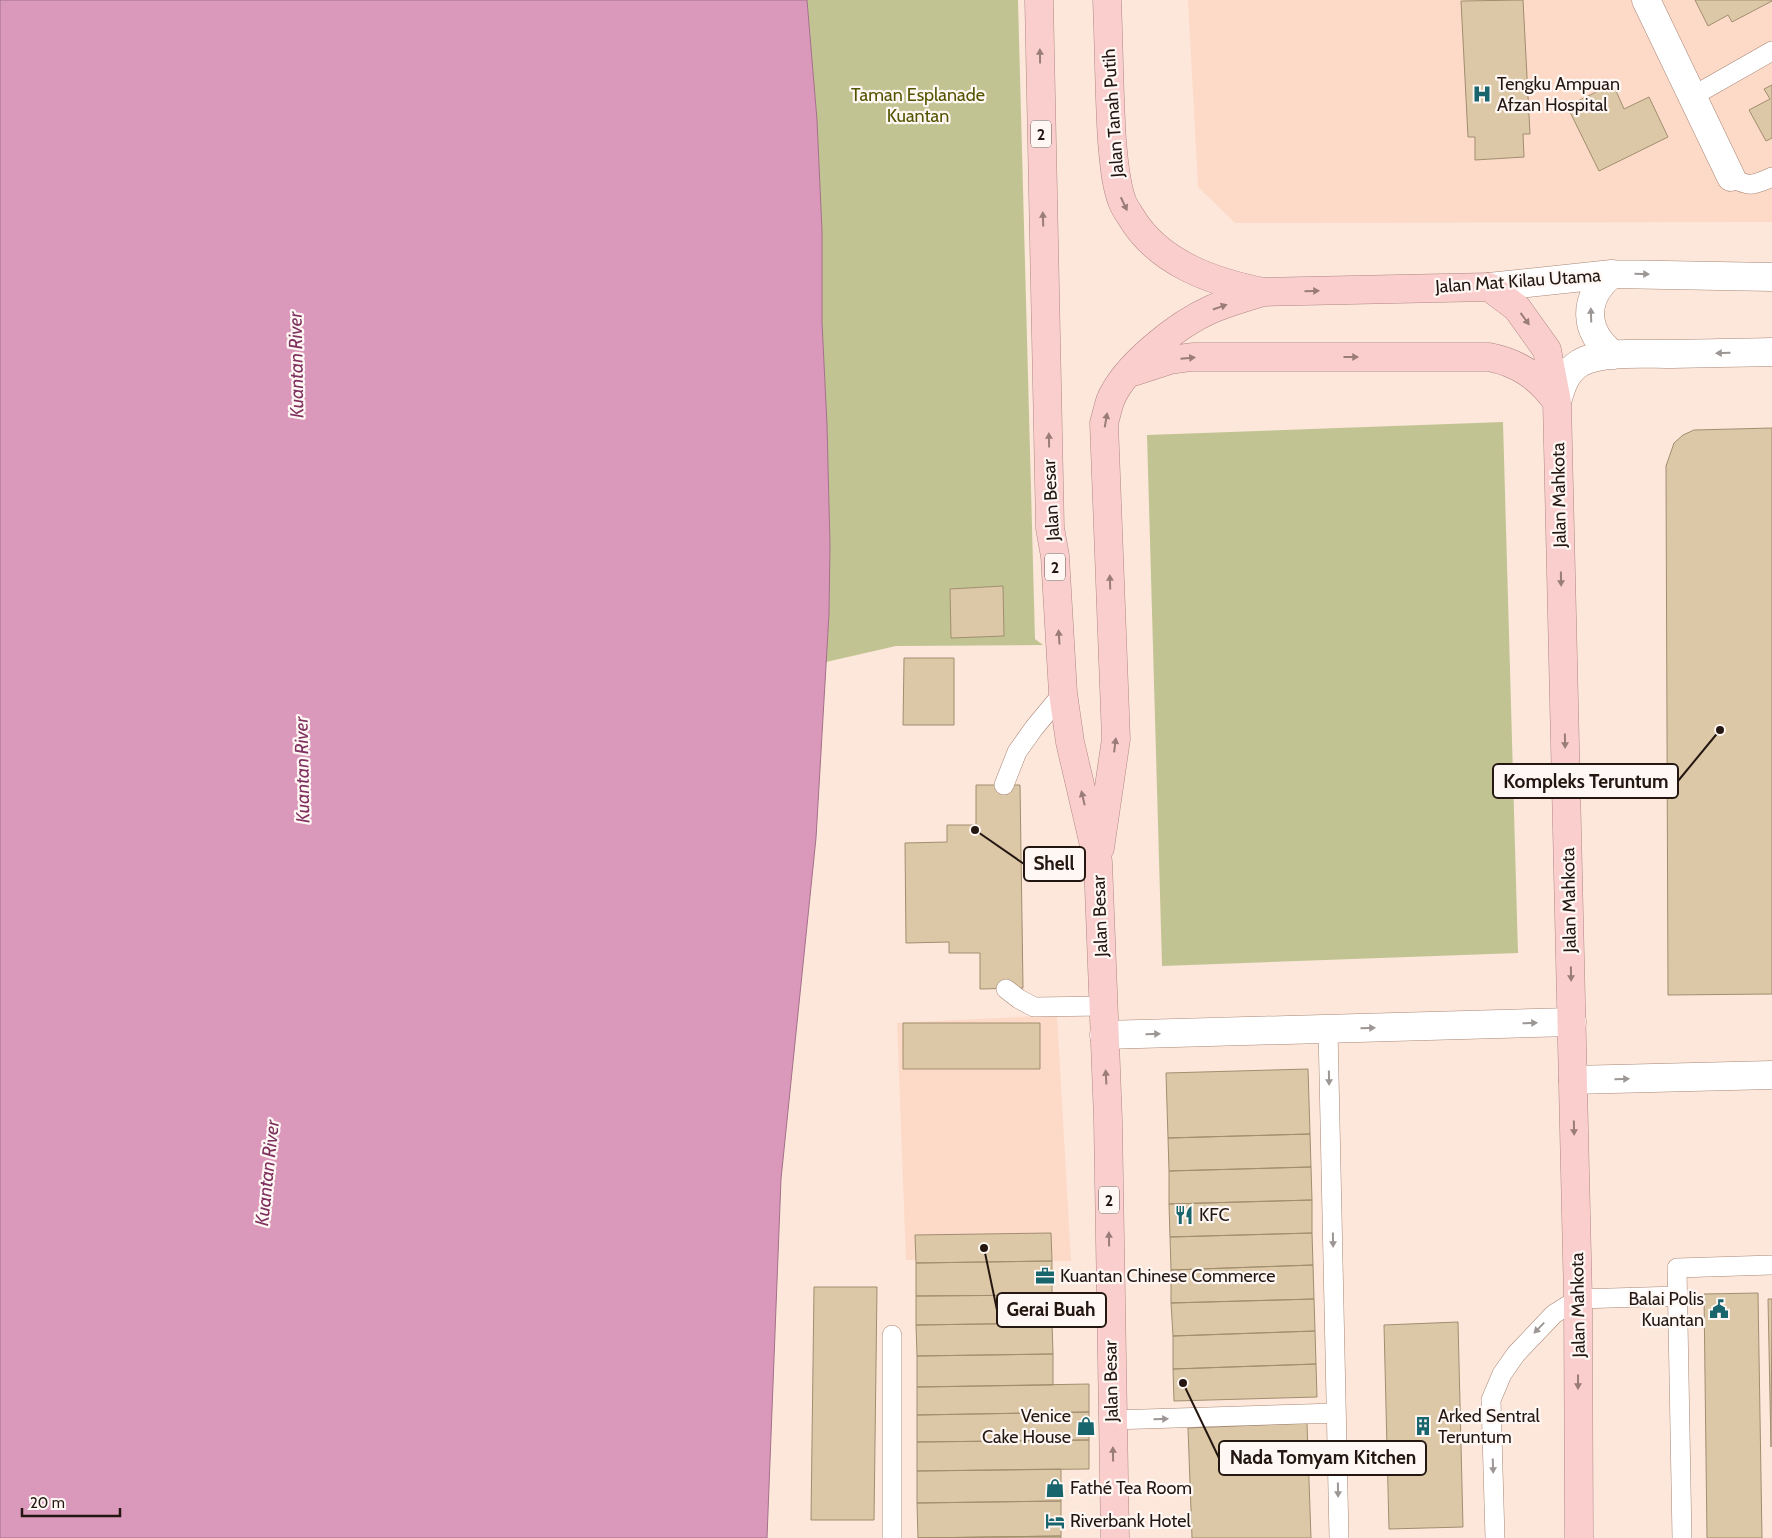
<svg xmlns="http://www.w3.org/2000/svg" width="1772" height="1538" font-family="Cabin,sans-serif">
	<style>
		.built { fill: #fdd9c7 }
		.green { fill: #c1c492 }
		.water { fill: #da98bb; stroke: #a37188 }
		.building { fill: #dcc8a7; stroke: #a18e6f }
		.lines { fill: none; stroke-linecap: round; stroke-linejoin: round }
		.service-casing { stroke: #a88675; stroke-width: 20 }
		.minor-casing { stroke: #a88675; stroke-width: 29 }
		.tertiary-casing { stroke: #a88675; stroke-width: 29 }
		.trunk-casing { stroke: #af8684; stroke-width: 29 }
		.service { stroke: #fff; stroke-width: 19 }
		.minor { stroke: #fff; stroke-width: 28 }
		.tertiary { stroke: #fff; stroke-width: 28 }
		.trunk { stroke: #fbcece; stroke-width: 28 }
		.oneway { fill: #9a7c79 }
		.oneway2 { fill: #9c9794 }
		.labels { text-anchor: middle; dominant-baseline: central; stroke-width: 4.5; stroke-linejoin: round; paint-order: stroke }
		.shield { fill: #fff7f3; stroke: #665a55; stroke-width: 1 }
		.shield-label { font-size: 16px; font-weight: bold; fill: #241711 }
		.poi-label { font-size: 18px; fill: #241711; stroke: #fff7f3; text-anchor: start }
		.park-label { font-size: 18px; fill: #535400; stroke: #fff7f3 }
		.street-label { font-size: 18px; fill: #241711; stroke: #fff7f3 }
		.water-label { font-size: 19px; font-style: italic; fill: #7e315f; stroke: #fff7f3 }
		.leader { fill: none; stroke: #241711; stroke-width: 2 }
		.callout-dot { fill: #241711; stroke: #fff7f3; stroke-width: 2 }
		.callout { fill: #fff7f3; stroke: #241711; stroke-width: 2 }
		.callout-label { font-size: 19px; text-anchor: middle; font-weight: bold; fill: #241711 }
	</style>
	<rect width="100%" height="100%" fill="#fde7db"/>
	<path class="built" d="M 1188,0 L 1772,0 L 1772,222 L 1235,223 L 1198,187 Z
		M 1057,1015 L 1071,1261 L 906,1260 L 897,1023 Z"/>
	<path class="green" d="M 807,0 L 1018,0 L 1035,639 L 1043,645 L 896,646 L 826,662 L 829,614 L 830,544 L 827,425 L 822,322 L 822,231 L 817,120 Z
		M 1503,422 L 1518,953 L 1162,966 L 1147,435 Z"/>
	<path class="water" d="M 0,0 L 807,0 L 817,120 L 822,231 L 822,322 L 827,425 L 830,544 L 829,614 L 816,838 L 781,1179 L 767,1538 L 0,1538 Z"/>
	<path class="building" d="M 1523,0 L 1530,134 L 1523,134 L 1524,157 L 1475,160 L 1475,137 L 1468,137 L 1461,1 Z
		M 1695,0 L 1772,0 L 1772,1 L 1732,22 L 1728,15 L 1708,26 Z
		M 1613,84 L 1624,109 L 1649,97 L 1668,137 L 1599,171 L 1567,106 Z
		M 1772,85 L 1772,138 L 1766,141 L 1749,110 L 1770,99 L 1764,89 Z
		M 1772,428 L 1772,994 L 1668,995 L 1666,466 L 1674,443 L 1683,435 L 1694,430 Z
		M 1003,586 L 1004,636 L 951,638 L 950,589 Z
		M 904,658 L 954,658 L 954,725 L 903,725 Z
		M 976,785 L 1020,785 L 1023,988 L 980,989 L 980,953 L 949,953 L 949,942 L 906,943 L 905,843 L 947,842 L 947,825 L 976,825 Z
		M 903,1023 L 1040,1023 L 1040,1069 L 903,1069 Z
		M 1308,1069 L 1310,1134 L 1168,1138 L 1166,1073 Z
		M 1310,1134 L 1311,1167 L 1169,1171 L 1168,1138 Z
		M 1311,1167 L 1312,1200 L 1169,1204 L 1169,1171 Z
		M 1312,1200 L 1312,1233 L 1170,1237 L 1169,1204 Z
		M 1051,1233 L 1052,1261 L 916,1263 L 915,1235 Z
		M 1312,1233 L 1313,1265 L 1171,1270 L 1170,1237 Z
		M 1052,1261 L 1052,1295 L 916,1296 L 916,1263 Z
		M 1313,1265 L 1314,1299 L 1171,1303 L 1171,1270 Z
		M 814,1287 L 877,1287 L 874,1520 L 811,1520 Z
		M 1758,1293 L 1762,1538 L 1707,1538 L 1704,1294 Z
		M 1052,1295 L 1052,1323 L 916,1325 L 916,1296 Z
		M 1314,1299 L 1315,1331 L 1173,1336 L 1171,1303 Z
		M 1768,1299 L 1772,1299 L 1771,1447 Z
		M 1458,1322 L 1463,1527 L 1389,1529 L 1384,1325 Z
		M 1052,1323 L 1053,1354 L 917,1356 L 916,1325 Z
		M 1315,1331 L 1316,1364 L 1173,1369 L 1173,1336 Z
		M 1053,1354 L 1053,1385 L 917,1387 L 917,1356 Z
		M 1316,1364 L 1317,1397 L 1174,1401 L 1173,1369 Z
		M 1089,1384 L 1089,1412 L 917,1415 L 917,1387 Z
		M 1089,1412 L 1089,1440 L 917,1442 L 917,1415 Z
		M 1307,1423 L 1311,1538 L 1192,1538 L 1188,1428 Z
		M 1089,1440 L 1089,1469 L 917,1471 L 917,1442 Z
		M 1061,1469 L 1061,1501 L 917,1503 L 917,1471 Z
		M 1061,1501 L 1061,1536 L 918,1538 L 917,1503 Z
		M 1061,1536 L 1061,1538 L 918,1538 Z"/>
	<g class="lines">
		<g class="service-casing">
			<path id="service" d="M 1693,96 L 1772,51
				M 1731,177 C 1749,188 1754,185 1772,177
				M 1004,785 L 1017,752 L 1034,728 L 1063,693
				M 1006,989 L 1019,999 L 1034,1007 L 1104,1006
				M 1328,1029 L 1339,1538
				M 892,1335 L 892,1538
				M 1112,1420 L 1336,1413
				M 1495,1538 L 1491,1400 L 1502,1374 L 1516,1354 L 1554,1314 L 1578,1299 L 1677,1296
				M 1682,1538 L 1677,1268 L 1772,1265"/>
		</g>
		<g class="minor-casing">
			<path id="minor" d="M 1646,0 L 1731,177
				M 1104,1035 L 1572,1022
				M 1573,1080 L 1772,1075"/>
		</g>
		<g class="tertiary-casing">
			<path id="tertiary" d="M 1612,274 C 1582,298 1583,332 1614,355
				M 1489,287 L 1612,274 L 1772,277
				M 1557,402 C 1561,387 1566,371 1580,363 C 1599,351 1645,354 1668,354 C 1702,353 1737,353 1772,352"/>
		</g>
		<g class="trunk-casing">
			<path id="trunk" d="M 1039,0 L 1050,528 L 1055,556 L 1063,693 L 1070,742 L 1098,862 L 1108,1120 L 1115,1538
				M 1107,0 C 1109,47 1109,94 1112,141 C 1114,161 1115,182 1122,201 C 1124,207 1128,212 1131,217 C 1159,264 1214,282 1263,292 L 1489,287 L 1517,308 L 1547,350 L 1557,402 L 1578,1299 L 1579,1538
				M 1133,372 L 1170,360 L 1192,357 L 1489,357 C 1519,363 1539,377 1557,402
				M 1100,848 L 1116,739 L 1104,423 C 1106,416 1108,408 1110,401 C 1124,366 1178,324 1212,309 C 1229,302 1246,297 1263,292"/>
		</g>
		<use href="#service" class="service"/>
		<use href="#minor" class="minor"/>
		<use href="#tertiary" class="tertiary"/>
		<use href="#trunk" class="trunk"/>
	</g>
	<defs><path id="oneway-solid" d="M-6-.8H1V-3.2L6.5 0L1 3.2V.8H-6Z" transform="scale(1.25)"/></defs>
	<g class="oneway">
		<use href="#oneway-solid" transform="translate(1040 56) rotate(-91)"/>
		<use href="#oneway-solid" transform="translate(1124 204) rotate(65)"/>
		<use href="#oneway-solid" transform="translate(1043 219) rotate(-92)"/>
		<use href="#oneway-solid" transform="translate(1312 291) rotate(-1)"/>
		<use href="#oneway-solid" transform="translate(1220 307) rotate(-19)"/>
		<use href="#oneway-solid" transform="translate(1525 319) rotate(54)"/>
		<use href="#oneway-solid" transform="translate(1351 357)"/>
		<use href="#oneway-solid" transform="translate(1188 358) rotate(-5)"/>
		<use href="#oneway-solid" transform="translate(1106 420) rotate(-80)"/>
		<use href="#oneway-solid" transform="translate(1049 440) rotate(-91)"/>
		<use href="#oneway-solid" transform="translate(1561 579) rotate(89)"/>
		<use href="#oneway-solid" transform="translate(1110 582) rotate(-92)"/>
		<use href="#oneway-solid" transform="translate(1059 637) rotate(-94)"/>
		<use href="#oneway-solid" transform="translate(1565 741) rotate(89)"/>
		<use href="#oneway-solid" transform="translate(1115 745) rotate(-83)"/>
		<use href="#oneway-solid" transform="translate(1083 798) rotate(-103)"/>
		<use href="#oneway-solid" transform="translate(1571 974) rotate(89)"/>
		<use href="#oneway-solid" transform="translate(1106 1077) rotate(-93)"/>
		<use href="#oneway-solid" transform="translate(1574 1128) rotate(89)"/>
		<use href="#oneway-solid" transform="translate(1109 1239) rotate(-91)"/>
		<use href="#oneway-solid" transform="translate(1578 1382) rotate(90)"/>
		<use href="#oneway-solid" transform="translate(1113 1454) rotate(-91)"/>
	</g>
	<g class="oneway2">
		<use href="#oneway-solid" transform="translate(1642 274) rotate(1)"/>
		<use href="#oneway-solid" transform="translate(1591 315) rotate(-92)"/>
		<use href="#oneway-solid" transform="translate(1723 353) rotate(179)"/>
		<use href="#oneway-solid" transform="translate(1530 1023) rotate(-2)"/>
		<use href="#oneway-solid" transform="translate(1368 1028) rotate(-2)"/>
		<use href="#oneway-solid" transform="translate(1153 1034) rotate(-1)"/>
		<use href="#oneway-solid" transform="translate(1329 1078) rotate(89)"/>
		<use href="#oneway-solid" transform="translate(1622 1079) rotate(-1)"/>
		<use href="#oneway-solid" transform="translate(1333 1240) rotate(89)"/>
		<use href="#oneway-solid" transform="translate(1539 1328) rotate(134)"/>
		<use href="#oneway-solid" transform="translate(1161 1419) rotate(-2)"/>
		<use href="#oneway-solid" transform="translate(1493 1466) rotate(88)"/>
		<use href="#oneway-solid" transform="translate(1338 1490) rotate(89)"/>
	</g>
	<defs>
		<g id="hospital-bare" transform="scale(1.5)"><path d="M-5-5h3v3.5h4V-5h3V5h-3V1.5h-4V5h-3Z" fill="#18656d" stroke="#fff7f3" stroke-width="2.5" paint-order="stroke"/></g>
		<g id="restaurant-bare" transform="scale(1.5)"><path d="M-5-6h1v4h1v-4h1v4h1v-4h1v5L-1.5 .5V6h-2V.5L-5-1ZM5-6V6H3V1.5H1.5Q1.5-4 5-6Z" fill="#18656d" stroke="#fff7f3" stroke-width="2.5" paint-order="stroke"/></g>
		<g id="office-bare" transform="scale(1.5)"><path d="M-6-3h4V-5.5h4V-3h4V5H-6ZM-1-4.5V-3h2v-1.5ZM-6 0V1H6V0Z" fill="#18656d" stroke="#fff7f3" stroke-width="2.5" paint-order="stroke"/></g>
		<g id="civic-bare" transform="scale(1.5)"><path d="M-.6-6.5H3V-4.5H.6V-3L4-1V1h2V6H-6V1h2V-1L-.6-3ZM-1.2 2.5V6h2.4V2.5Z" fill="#18656d" stroke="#fff7f3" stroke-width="2.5" paint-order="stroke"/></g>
		<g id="shop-bare" transform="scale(1.5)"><path d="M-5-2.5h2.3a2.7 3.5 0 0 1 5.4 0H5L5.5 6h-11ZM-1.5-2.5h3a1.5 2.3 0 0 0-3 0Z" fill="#18656d" stroke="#fff7f3" stroke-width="2.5" paint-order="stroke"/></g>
		<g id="building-bare" transform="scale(1.5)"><path d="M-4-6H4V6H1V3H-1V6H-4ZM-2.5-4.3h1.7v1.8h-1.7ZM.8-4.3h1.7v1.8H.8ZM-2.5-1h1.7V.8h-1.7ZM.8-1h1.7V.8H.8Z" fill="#18656d" stroke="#fff7f3" stroke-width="2.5" paint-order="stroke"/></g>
		<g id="hotel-bare" transform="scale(1.5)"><path d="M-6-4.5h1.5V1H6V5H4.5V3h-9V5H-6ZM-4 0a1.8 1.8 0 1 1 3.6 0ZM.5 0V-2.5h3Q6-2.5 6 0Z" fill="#18656d" stroke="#fff7f3" stroke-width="2.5" paint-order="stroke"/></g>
	</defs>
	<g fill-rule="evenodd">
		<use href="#hospital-bare" x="1482" y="94"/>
		<use href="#restaurant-bare" x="1184" y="1215"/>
		<use href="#office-bare" x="1045" y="1276"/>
		<use href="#civic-bare" x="1719" y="1309"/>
		<use href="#shop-bare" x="1086" y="1426"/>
		<use href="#building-bare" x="1423" y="1426"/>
		<use href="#shop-bare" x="1055" y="1488"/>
		<use href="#hotel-bare" x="1055" y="1521"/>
	</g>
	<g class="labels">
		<g class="shield">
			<rect x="1031" y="120.5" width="20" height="27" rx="4"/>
			<rect x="1045" y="553.5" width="20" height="27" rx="4"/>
			<rect x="1099" y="1186.5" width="20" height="27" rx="4"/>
		</g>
		<g class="shield-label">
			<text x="1041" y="134">2</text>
			<text x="1055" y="567">2</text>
			<text x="1109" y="1200">2</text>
		</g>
		<g class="poi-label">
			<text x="1497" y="84">Tengku Ampuan<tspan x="1497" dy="21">Afzan Hospital</tspan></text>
			<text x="1199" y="1215">KFC</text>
			<text x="1060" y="1276">Kuantan Chinese Commerce</text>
			<text x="1704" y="1299" text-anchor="end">Balai Polis<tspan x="1704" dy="21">Kuantan</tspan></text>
			<text x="1071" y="1416" text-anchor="end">Venice<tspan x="1071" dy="21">Cake House</tspan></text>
			<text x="1438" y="1416">Arked Sentral<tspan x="1438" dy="21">Teruntum</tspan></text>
			<text x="1070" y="1488">Fathé Tea Room</text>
			<text x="1070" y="1521">Riverbank Hotel</text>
		</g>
		<g class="park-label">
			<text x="918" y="95">Taman Esplanade<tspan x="918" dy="21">Kuantan</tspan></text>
		</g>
		<g class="street-label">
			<text transform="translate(1113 113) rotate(-94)">Jalan Tanah Putih</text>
			<text transform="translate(1518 281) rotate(-4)">Jalan Mat Kilau Utama</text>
			<text transform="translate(1559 495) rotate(-91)">Jalan Mahkota</text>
			<text transform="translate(1051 500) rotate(-93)">Jalan Besar</text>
			<text transform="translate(1569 900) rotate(-91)">Jalan Mahkota</text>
			<text transform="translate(1100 916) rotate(-92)">Jalan Besar</text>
			<text transform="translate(1578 1305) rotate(-91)">Jalan Mahkota</text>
			<text transform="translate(1111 1381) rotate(-91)">Jalan Besar</text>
		</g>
		<g class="water-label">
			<text transform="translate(296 365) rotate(-91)">Kuantan River</text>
			<text transform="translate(302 770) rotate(-91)">Kuantan River</text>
			<text transform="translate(267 1173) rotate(-84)">Kuantan River</text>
		</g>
	</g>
	<path class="leader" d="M1720 730L1678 781M975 830L1024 864M984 1248L997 1310M1183 1383L1219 1458"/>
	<g class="callout-dot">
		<circle cx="1720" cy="730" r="5"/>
		<circle cx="975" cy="830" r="5"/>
		<circle cx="984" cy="1248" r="5"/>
		<circle cx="1183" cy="1383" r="5"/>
	</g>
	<g class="callout">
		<rect x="1493" y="764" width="185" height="34" rx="5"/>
		<rect x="1024" y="847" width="61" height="34" rx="5"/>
		<rect x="997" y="1293" width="109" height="34" rx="5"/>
		<rect x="1219" y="1441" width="207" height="34" rx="5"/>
	</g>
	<g class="callout-label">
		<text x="1586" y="788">Kompleks Teruntum</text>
		<text x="1054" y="870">Shell</text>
		<text x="1051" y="1316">Gerai Buah</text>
		<text x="1323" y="1464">Nada Tomyam Kitchen</text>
	</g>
	<path d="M22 1508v8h98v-8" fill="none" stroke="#241711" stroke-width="2.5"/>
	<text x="30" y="1508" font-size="15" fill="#241711" stroke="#fff7f3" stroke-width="4" paint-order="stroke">20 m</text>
</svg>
